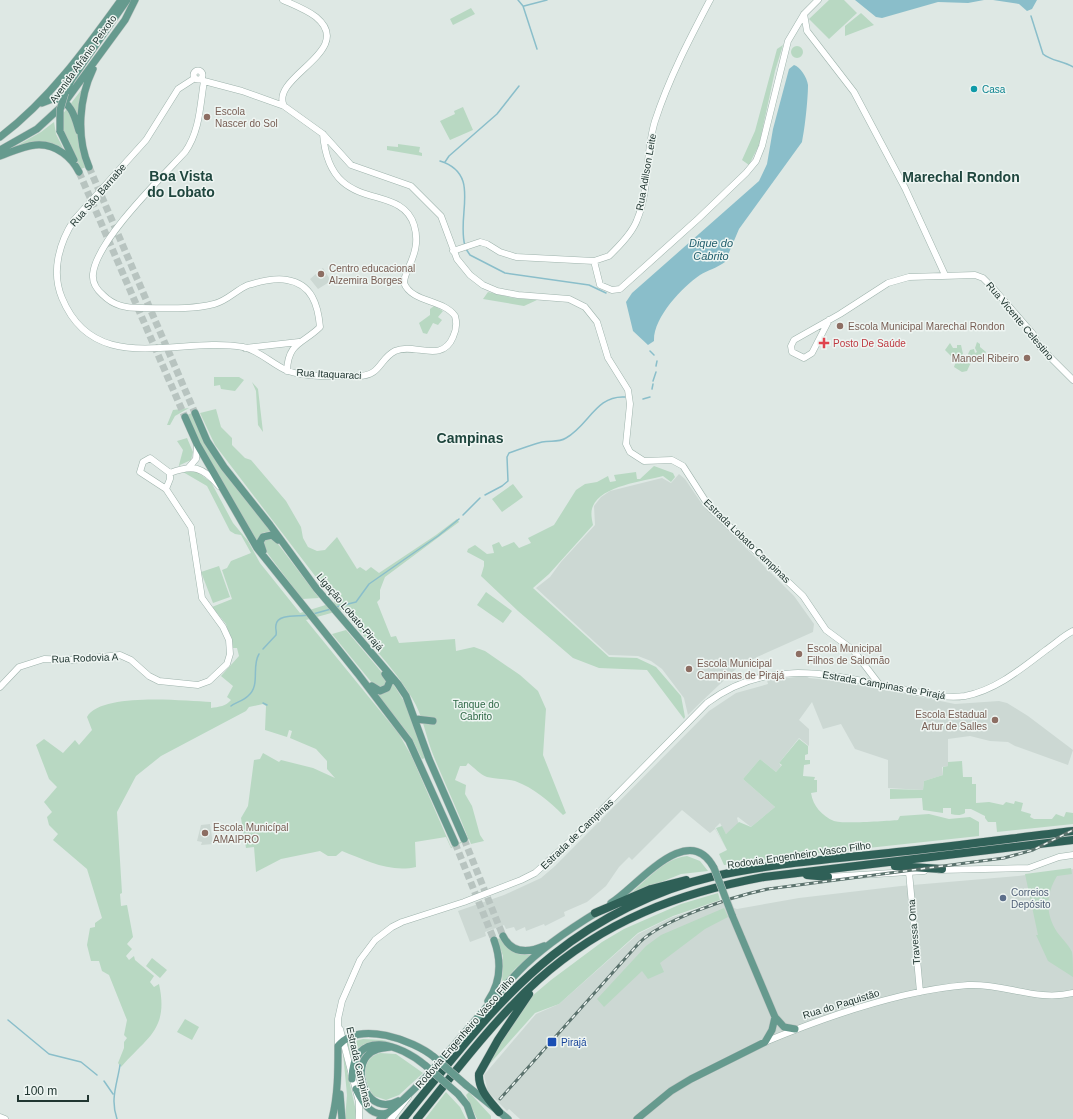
<svg xmlns="http://www.w3.org/2000/svg" width="1073" height="1119" font-family="Arial,sans-serif">
	<style>
		.built { fill: #ccd8d3 }
		.green { fill: #b8d8c2; fill-rule: evenodd }
		.water { fill: #8abeca }
		.lines { fill: none; stroke-linecap: round; stroke-linejoin: round }
		.stream { stroke: #8abeca; stroke-width: 1.5 }
		.primary-tunnel { stroke: #b8c4c0; stroke-width: 7; stroke-dasharray: 7 3.5; stroke-linecap: butt }
		.secondary-casing { stroke: #9eb3ac; stroke-width: 7 }
		.primary-casing { stroke: #bcc3c1; stroke-width: 8 }
		.highway-casing { stroke: #bcc3c1; stroke-width: 9 }
		.secondary { stroke: #fff; stroke-width: 6 }
		.primary { stroke: #669a8e; stroke-width: 7 }
		.highway { stroke: #2f6057; stroke-width: 8 }
		.rail-casing { stroke: #5b726d; stroke-width: 3 }
		.rail { stroke: #eef5f2; stroke-width: 1.5; stroke-dasharray: 4.5; stroke-linecap: butt }
		.primary-bridge-casing { stroke: #bcc3c1; stroke-width: 8; stroke-linecap: butt }
		.primary-bridge { stroke: #669a8e; stroke-width: 7 }
		.culture-dot { fill: #0f9aa8; stroke: #eef5f2; stroke-width: 1.5 }
		.education-dot { fill: #8d6e63; stroke: #eef5f2; stroke-width: 1.5 }
		.health-dot { fill: #e0444e; stroke: #eef5f2; stroke-width: 1.5 }
		.service-dot { fill: #5c6f8a; stroke: #eef5f2; stroke-width: 1.5 }
		.transit-dot { fill: #1a4fb4; stroke: #eef5f2; stroke-width: 1.5 }
		.labels { text-anchor: middle; dominant-baseline: central; stroke-width: 3; stroke-linejoin: round; paint-order: stroke }
		.street-label { font-size: 10px; fill: #213631; stroke: #eef5f2 }
		.culture-label { font-size: 10px; fill: #0d838f; stroke: #eef5f2; text-anchor: start }
		.education-label { font-size: 10px; fill: #785e54; stroke: #eef5f2; text-anchor: start }
		.health-label { font-size: 10px; fill: #be3a42; stroke: #eef5f2; text-anchor: start }
		.park-label { font-size: 10px; fill: #2f6947; stroke: #eef5f2 }
		.service-label { font-size: 10px; fill: #4e5e75; stroke: #eef5f2; text-anchor: start }
		.transit-label { font-size: 10px; fill: #164399; stroke: #eef5f2; text-anchor: start }
		.water-label { font-size: 11px; font-style: italic; fill: #215e6c; stroke: #eef5f2 }
		.district-label { font-size: 14px; font-weight: bold; fill: #1f463e; stroke: #eef5f2 }
	</style>
	<rect width="100%" height="100%" fill="#dee8e4"/>
	<path class="built" d="M 323,268 L 331,281 L 318,289 L 310,279 Z
		M 679,474 L 685,479 L 702,504 L 794,596 L 814,624 L 813,632 L 757,657 L 737,668 L 700,703 L 709,711 L 736,693 L 768,684 L 767,680 L 806,676 L 809,678 L 846,682 L 955,704 L 999,701 L 1007,703 L 1028,716 L 1073,750 L 1068,765 L 1015,746 L 1008,742 L 990,741 L 970,736 L 948,739 L 948,766 L 942,767 L 943,775 L 924,781 L 923,790 L 888,788 L 888,760 L 855,749 L 841,724 L 823,729 L 812,702 L 799,720 L 809,729 L 809,746 L 799,738 L 779,763 L 781,766 L 776,772 L 760,759 L 743,779 L 775,807 L 751,827 L 738,817 L 737,818 L 739,825 L 726,834 L 720,823 L 715,828 L 727,850 L 714,858 L 734,908 L 737,909 L 799,898 L 901,886 L 1018,876 L 1073,869 L 1073,1119 L 520,1119 L 509,1109 L 507,1111 L 488,1092 L 484,1075 L 536,1014 L 559,1004 L 638,934 L 670,918 L 730,898 L 714,858 L 727,850 L 715,829 L 710,833 L 682,810 L 632,860 L 629,857 L 619,867 L 606,886 L 587,902 L 564,912 L 565,916 L 545,926 L 544,924 L 526,931 L 525,927 L 516,931 L 514,927 L 506,929 L 504,925 L 485,932 L 486,936 L 470,942 L 458,911 L 504,895 L 541,878 L 555,866 L 709,711 L 700,703 L 688,715 L 684,698 L 662,669 L 651,661 L 638,656 L 609,655 L 536,588 L 550,577 L 561,562 L 595,525 L 594,506 L 601,497 L 610,491 L 662,478 L 671,483 Z
		M 210,824 L 213,844 L 201,845 L 202,842 L 197,841 L 201,825 Z"/>
	<path class="green" d="M 829,0 L 844,0 L 857,13 L 829,39 L 809,19 Z
		M 471,8 L 475,14 L 453,25 L 450,19 Z
		M 861,13 L 874,25 L 845,36 L 845,26 Z
		M 783,45 L 775,71 L 759,145 L 749,165 L 742,160 L 755,131 L 777,49 Z
		M791 52a6 6 0 1 1 12 0a6 6 0 1 1-12 0Z
		M 82,89 C 79,117 73,141 86,167 L 81,169 L 63,131 L 62,115 Z
		M 463,107 L 473,130 L 450,140 L 440,121 L 455,114 L 454,111 Z
		M 54,122 L 56,134 L 63,148 C 44,138 30,141 11,149 L 41,132 Z
		M 398,144 L 420,147 L 419,152 L 422,153 L 422,156 L 387,150 L 387,146 L 398,147 Z
		M 488,292 L 513,298 L 537,300 L 524,306 L 483,299 Z
		M 434,306 L 443,311 L 438,317 L 442,320 L 438,325 L 433,323 L 427,334 L 423,333 L 419,323 L 430,315 L 430,309 Z
		M 977,342 L 980,344 L 980,347 L 986,352 L 981,359 L 972,360 L 967,371 L 962,372 L 954,367 L 956,361 L 945,350 L 950,343 L 953,348 L 957,348 L 957,345 L 961,345 L 963,354 L 961,358 L 968,360 L 968,363 L 970,357 L 968,354 L 970,350 L 974,349 L 975,353 L 977,352 L 975,348 Z
		M 214,377 L 239,377 L 244,380 L 235,391 L 221,389 L 220,385 L 214,386 Z
		M 252,382 L 258,389 L 263,432 L 258,425 L 256,391 Z
		M 189,408 L 175,416 L 170,425 L 167,425 L 173,410 Z
		M 216,409 L 221,427 L 232,438 L 232,445 L 245,458 L 251,460 L 286,501 L 301,527 L 303,538 L 308,547 L 317,551 L 325,550 L 337,537 L 357,569 L 360,567 L 366,571 L 371,567 L 379,573 L 436,535 L 457,519 L 459,522 L 385,577 L 380,590 L 380,599 L 377,602 L 391,637 L 396,636 L 399,643 L 455,639 L 456,651 L 474,647 L 485,651 L 520,675 L 538,691 L 546,709 L 543,755 L 566,813 L 563,815 C 549,801 534,788 515,781 C 506,779 496,779 487,777 C 479,774 475,768 468,763 L 466,766 L 460,766 L 455,780 L 466,785 L 465,794 L 472,806 L 480,835 L 484,841 L 471,844 L 469,839 L 451,848 L 446,837 L 415,842 L 416,867 C 390,873 365,860 342,851 L 336,856 L 328,856 L 320,851 L 281,859 L 256,872 L 254,847 L 246,848 L 241,818 L 248,806 L 254,760 L 260,759 L 263,753 L 279,762 L 281,760 L 313,768 L 335,778 L 327,769 L 327,761 L 316,749 L 290,738 L 292,731 L 289,730 L 287,737 L 265,730 L 266,706 L 263,704 L 249,707 L 246,711 L 161,756 L 136,776 L 117,812 L 122,893 L 120,894 L 121,906 L 127,905 L 133,937 L 127,944 L 132,949 L 126,956 L 129,960 L 134,956 L 135,960 L 154,976 L 150,982 L 154,987 L 159,984 C 169,1030 147,1037 121,1067 L 118,1063 L 124,1048 L 124,1042 L 127,1038 L 124,1035 L 127,1020 L 109,975 L 102,971 L 99,961 L 91,961 L 87,945 L 90,928 L 95,927 L 95,923 L 102,918 L 87,869 L 53,840 L 58,834 L 49,825 L 47,817 L 52,812 L 44,802 L 57,787 L 49,779 L 36,745 L 44,739 L 63,753 L 75,740 L 79,745 L 92,730 L 87,717 C 102,692 183,701 211,702 L 211,708 C 219,707 226,706 231,700 L 227,697 L 233,686 L 221,676 L 239,656 L 237,648 L 233,648 L 226,624 L 212,607 L 232,599 L 222,570 L 227,568 L 231,561 L 251,553 L 241,535 L 235,534 L 230,531 L 207,486 L 183,472 L 179,465 L 183,450 L 177,441 L 187,438 L 193,452 L 191,460 L 180,465 L 183,471 L 197,472 L 211,482 L 233,523 L 248,541 L 260,563 L 300,613 L 335,602 L 215,445 L 200,413 ZM 342,610 C 365,639 393,666 412,698 C 423,715 426,738 434,757 C 445,784 458,811 468,838 L 451,847 L 412,757 L 399,734 L 306,620 Z
		M 192,413 C 208,459 242,494 271,531 L 262,533 L 257,541 L 200,444 L 187,415 Z
		M 654,466 L 673,473 L 675,477 L 671,482 L 663,476 C 644,481 601,486 593,506 C 590,512 592,520 593,525 L 549,574 L 533,588 L 609,657 L 637,658 L 656,667 L 681,696 L 685,717 L 684,719 L 647,670 L 599,668 L 573,658 L 518,611 L 481,576 L 484,566 L 484,561 L 467,552 L 468,549 L 475,545 L 487,554 L 494,553 L 492,545 L 499,542 L 502,547 L 514,542 L 519,548 L 531,543 L 528,538 L 554,525 L 576,490 L 585,484 L 597,482 L 608,476 L 610,482 L 616,481 L 614,475 L 636,472 L 637,479 L 640,479 Z
		M 513,484 L 523,497 L 502,512 L 492,499 Z
		M 269,537 L 275,540 L 319,598 L 302,599 L 265,550 L 263,542 Z
		M 219,566 L 230,597 L 213,603 L 201,572 Z
		M 486,592 L 512,611 L 503,623 L 477,605 Z
		M 346,630 L 384,675 L 387,683 L 382,688 L 372,683 L 332,634 Z
		M 392,682 L 407,706 L 425,758 L 422,759 L 411,737 L 378,695 L 388,691 Z
		M 799,739 L 808,746 L 808,754 L 805,755 L 805,760 L 810,760 L 810,764 L 804,765 L 803,776 L 815,777 L 814,780 L 817,780 L 817,792 L 811,793 C 813,806 822,816 834,821 C 841,824 887,821 898,820 L 900,816 L 929,814 L 949,819 L 970,817 L 979,822 L 979,836 L 803,855 L 724,865 L 719,854 L 727,850 L 716,828 L 722,826 L 726,834 L 739,822 L 751,827 L 775,807 L 743,779 L 760,759 L 776,772 L 782,765 L 779,763 Z
		M 962,761 L 963,777 L 972,777 L 972,784 L 976,784 L 976,803 L 989,802 L 1003,805 L 1006,802 L 1014,804 L 1015,801 L 1023,803 L 1021,811 L 1031,814 L 1030,817 L 1034,819 L 1052,819 L 1056,814 L 1064,817 L 1066,812 L 1073,813 L 1073,824 L 997,832 L 996,822 L 988,822 L 985,818 L 985,816 L 971,809 L 965,809 L 965,813 C 960,816 956,815 951,814 L 951,808 L 943,808 L 943,813 L 923,810 L 922,798 L 890,799 L 890,789 L 923,790 L 924,781 L 943,775 L 943,767 L 948,766 L 948,762 Z
		M 687,856 L 700,861 L 708,871 L 681,874 L 627,896 C 646,882 662,859 687,856 Z
		M 1071,868 L 1072,874 L 1057,876 C 1046,894 1045,914 1057,932 C 1062,939 1069,945 1072,952 C 1073,958 1073,970 1073,977 L 1048,961 L 1036,935 L 1038,935 L 1025,874 Z
		M 718,893 L 720,900 L 673,916 L 638,933 L 559,1004 L 535,1013 L 486,1068 L 525,1002 L 551,980 L 602,942 L 624,929 L 681,904 Z
		M 724,908 L 728,917 L 705,929 L 660,963 L 664,972 L 648,979 L 642,971 L 604,1007 L 597,999 L 646,946 L 661,935 Z
		M 501,938 C 509,950 517,958 533,954 L 515,969 L 502,984 L 503,956 L 497,939 Z
		M 152,958 L 167,970 L 160,978 L 146,966 Z
		M 185,1019 L 199,1027 L 192,1040 L 177,1032 Z
		M 363,1039 L 382,1040 L 398,1043 C 381,1040 360,1039 351,1057 L 347,1043 Z
		M 343,1053 L 356,1111 L 355,1119 L 345,1119 L 347,1095 Z
		M 380,1053 L 396,1054 L 423,1073 L 399,1095 L 386,1100 L 374,1096 C 363,1083 360,1058 380,1053 Z
		M 446,1092 L 460,1107 L 466,1119 L 425,1119 Z
		M 469,1092 L 491,1116 L 491,1119 L 477,1119 L 466,1095 Z"/>
	<path class="water" d="M 855,0 L 984,0 L 968,3 L 938,2 L 882,18 L 876,17 Z
		M 993,0 L 1037,0 L 1032,9 L 1027,11 L 1019,4 Z
		M 794,65 C 800,67 807,77 808,85 C 808,99 805,128 802,142 L 739,229 L 725,262 C 717,268 708,270 700,275 C 682,287 653,318 654,341 L 648,345 L 633,331 L 626,302 L 632,293 L 759,181 L 767,164 L 773,129 L 789,69 Z"/>
	<g class="lines">
		<path class="stream" d="M 518,0 L 523,6 L 537,49
			M 524,6 L 547,0
			M 1031,16 L 1043,54 C 1051,61 1064,61 1073,67
			M 440,161 C 482,174 456,215 465,246
			M 445,162 L 449,156 L 497,114 L 519,86
			M 466,249 L 470,255 L 505,273 L 589,285 L 606,293
			M 650,351 L 654,355
			M 656,366 L 657,361
			M 653,381 L 656,372
			M 652,389 L 653,384
			M 643,399 L 650,397
			M 485,495 L 502,486 L 508,481 L 507,457 L 509,453 C 520,449 531,445 542,442 C 551,440 558,443 566,438 C 589,425 596,395 625,397
			M 463,515 L 480,498
			M 336,607 L 356,602 L 369,584 L 438,536 L 459,519
			M 313,614 L 331,609
			M 263,649 L 276,635 C 277,631 275,629 276,625 C 277,613 300,617 308,615
			M 263,703 L 267,705
			M 231,706 C 236,702 243,701 248,696 C 261,685 251,667 259,654
			M 8,1020 L 49,1054 L 81,1062 L 97,1075
			M 104,1081 L 113,1094
			M 117,1119 C 110,1099 117,1085 120,1065"/>
		<path class="primary-tunnel" d="M 89,167 L 195,413
			M 79,172 L 185,417
			M 464,839 L 503,936
			M 455,843 L 494,940"/>
		<g class="secondary-casing">
			<path id="secondary" d="M 283,0 C 294,5 307,10 316,17 C 357,51 269,77 284,106
				M 804,14 L 807,31 L 854,92 L 905,188 L 945,275
				M193.5 75a4.5 4.5 0 1 1 9 0a4.5 4.5 0 1 1-9 0Z
				M 195,78 L 178,89 L 146,140 L 74,220 C 59,243 51,272 62,298 C 95,378 178,336 243,347 C 259,350 273,365 288,371 C 309,378 336,376 358,376 C 381,376 379,359 395,351 C 414,342 442,364 453,337 C 456,331 457,323 455,316 C 443,299 412,303 404,283 C 404,278 406,274 408,269 C 415,254 419,241 414,225 C 400,180 330,218 323,134
				M 201,79 L 204,81 L 242,91 L 284,106 L 323,134 L 351,165 L 411,186 L 441,216 L 457,259 L 470,275 L 483,285 L 497,291 L 518,295 L 569,299 L 585,307 L 597,322 L 608,358 L 628,390 L 630,404 L 626,444 L 630,452 L 644,461 L 672,460 L 683,466 L 710,508 L 803,596 L 826,630 L 853,650 L 879,684
				M 204,81 C 200,105 200,131 185,152 C 161,178 96,241 93,274 C 92,283 96,289 103,295 C 114,306 126,308 141,308 C 165,308 190,310 214,304 C 227,301 236,290 248,285 C 258,282 276,278 287,280 C 312,284 318,305 320,327 C 303,344 288,342 287,371
				M 453,251 L 480,242 L 487,244 L 500,252 L 516,257 L 594,261 L 609,256 L 614,251 C 622,243 633,231 637,220 C 650,189 645,153 655,121 C 669,78 689,40 710,0
				M 594,261 L 600,285 L 612,290 L 620,289 L 699,218 L 746,173 L 756,161 L 762,146 L 788,41 L 804,14 L 818,0
				M 829,320 L 812,353 L 804,358 L 792,352 L 791,346 L 794,340 L 840,314 L 888,283 L 909,277 L 975,275 L 983,278 L 993,288 L 1033,334 L 1039,346 L 1073,380
				M 245,348 L 299,342
				M 189,467 L 196,459 L 197,445
				M 170,473 C 193,464 203,467 219,486
				M 166,489 L 170,479 L 170,473
				M 0,687 L 19,667 L 44,659 L 73,660 L 120,655 L 131,660 L 149,676 L 159,681 L 198,685 L 209,681 L 227,664 L 230,654 L 229,640 L 223,627 L 202,598 L 191,527 L 166,489 L 140,472 L 143,462 L 150,458 L 170,473
				M 939,870 L 1029,868 L 1059,857 L 1073,855
				M 909,872 L 920,992
				M 828,877 L 924,871
				M 340,1029 L 359,1102 L 359,1119
				M 765,1042 C 825,1017 903,990 968,985 C 1005,983 1036,1002 1073,993
				M 338,1046 L 338,1019 L 342,1001 L 360,960 L 375,940 L 392,927 L 402,922 L 464,902 L 521,880 L 535,873 L 577,835 L 707,703 C 770,656 832,675 902,689 C 922,693 945,699 965,696 C 996,690 1021,669 1046,650 C 1055,644 1063,636 1073,631
				M 0,1117 L 5,1119
				M 391,1119 L 408,1097"/>
		</g>
		<g class="primary-casing">
			<path id="primary" d="M 65,93 L 72,79 L 127,0
				M 42,103 L 55,98 C 72,102 75,118 79,131
				M 60,131 L 74,160
				M 0,137 C 49,100 85,50 121,0
				M 0,150 L 37,129 L 62,106 L 125,20 L 135,0
				M 0,156 C 22,148 41,137 63,153 C 70,158 75,164 79,172
				M 89,167 C 76,137 79,98 93,69
				M 195,413 L 207,441 L 224,467 L 270,525 L 316,588 L 398,684 L 406,696 L 429,759 L 464,839
				M 185,417 L 197,444 L 257,548 L 358,674 L 409,741 L 455,843
				M 263,551 L 260,542 L 263,537 L 272,535 L 278,540
				M 372,686 L 380,691 L 387,688 L 390,681 L 385,674
				M 416,719 L 433,721
				M 611,903 C 637,887 688,819 714,868
				M 732,915 L 775,1017 L 784,1027 L 795,1029
				M 503,936 C 512,954 528,953 544,946
				M 488,1001 C 501,982 502,962 494,940
				M 391,1047 C 382,1048 373,1049 367,1056 C 352,1073 368,1117 398,1101
				M 352,1079 C 353,1027 400,1044 426,1066
				M 466,1085 L 508,1119
				M 356,1089 C 362,1101 371,1118 387,1113
				M 340,1094 L 342,1119
				M 458,1094 L 467,1105 L 472,1119
				M 332,1119 C 338,1095 338,1071 338,1046 C 359,1020 413,1040 434,1057
				M 380,1119 C 431,1081 474,1017 519,971 C 542,947 571,928 599,911
				M 637,1119 L 671,1091 L 691,1079 L 765,1042 L 772,1030 L 775,1017"/>
		</g>
		<g class="highway-casing">
			<path id="highway" d="M 895,866 L 942,869
				M 807,875 L 828,877
				M 595,913 L 651,889 L 686,880
				M 499,1112 C 490,1101 478,1090 479,1074 L 498,1040 L 529,994
				M 403,1119 C 450,1062 495,1001 553,955 C 598,919 655,890 711,877 C 772,863 835,859 897,852 C 956,846 1014,838 1073,831
				M 417,1119 C 455,1072 493,1021 538,980 C 604,921 678,893 764,877 L 1073,840"/>
		</g>
		<use href="#secondary" class="secondary"/>
		<use href="#primary" class="primary"/>
		<use href="#highway" class="highway"/>
		<g class="rail-casing">
			<path id="rail" d="M 500,1099 L 639,943 C 663,919 734,896 768,889 L 1004,858 L 1033,850 L 1073,830"/>
		</g>
		<use href="#rail" class="rail"/>
		<g class="primary-bridge-casing">
			<path id="primary-bridge" d="M 60,131 L 60,110 L 65,93
				M 714,868 L 732,915
				M 434,1057 L 466,1085
				M 426,1066 L 458,1094"/>
		</g>
		<use href="#primary-bridge" class="primary-bridge"/>
	</g>
	<circle class="culture-dot" cx="974" cy="89" r="4"/>
	<g class="education-dot">
		<circle cx="207" cy="117" r="4"/>
		<circle cx="321" cy="274" r="4"/>
		<circle cx="840" cy="326" r="4"/>
		<circle cx="1027" cy="358" r="4"/>
		<circle cx="799" cy="654" r="4"/>
		<circle cx="689" cy="669" r="4"/>
		<circle cx="995" cy="720" r="4"/>
		<circle cx="205" cy="833" r="4"/>
	</g>
	<path class="health-dot" d="M822 337h4v4h4v4h-4v4h-4v-4h-4v-4h4z"/>
	<circle class="service-dot" cx="1003" cy="898" r="4"/>
	<rect class="transit-dot" x="547" y="1037" width="10" height="10" rx="2"/>
	<g class="labels">
		<g class="street-label">
			<text transform="translate(83 59) rotate(-54)">Avenida Afrânio Peixoto</text>
			<text transform="translate(646 172) rotate(-80)">Rua Adilson Leite</text>
			<text transform="translate(98 195) rotate(-49)">Rua São Barnabe</text>
			<text transform="translate(1020 321) rotate(50)">Rua Vicente Celestino</text>
			<text transform="translate(329 374) rotate(3)">Rua Itaquaraci</text>
			<text transform="translate(747 541) rotate(44)">Estrada Lobato Campinas</text>
			<text transform="translate(350 612) rotate(50)">Ligação Lobato-Pirajá</text>
			<text transform="translate(85 658) rotate(-2)">Rua Rodovia A</text>
			<text transform="translate(884 685) rotate(10)">Estrada Campinas de Pirajá</text>
			<text transform="translate(577 834) rotate(-44)">Estrada de Campinas</text>
			<text transform="translate(799 855) rotate(-8)">Rodovia Engenheiro Vasco Filho</text>
			<text transform="translate(914 932) rotate(-95)">Travessa Oma</text>
			<text transform="translate(841 1004) rotate(-17)">Rua do Paquistão</text>
			<text transform="translate(465 1032) rotate(-49)">Rodovia Engenheiro Vasco Filho</text>
			<text transform="translate(359 1067) rotate(77)">Estrada Campinas</text>
		</g>
		<g class="culture-label">
			<text x="982" y="89">Casa</text>
		</g>
		<g class="education-label">
			<text x="215" y="111">Escola<tspan x="215" dy="12">Nascer do Sol</tspan></text>
			<text x="329" y="268">Centro educacional<tspan x="329" dy="12">Alzemira Borges</tspan></text>
			<text x="848" y="326">Escola Municipal Marechal Rondon</text>
			<text x="1019" y="358" text-anchor="end">Manoel Ribeiro</text>
			<text x="807" y="648">Escola Municipal<tspan x="807" dy="12">Filhos de Salomão</tspan></text>
			<text x="697" y="663">Escola Municipal<tspan x="697" dy="12">Campinas de Pirajá</tspan></text>
			<text x="987" y="714" text-anchor="end">Escola Estadual<tspan x="987" dy="12">Artur de Salles</tspan></text>
			<text x="213" y="827">Escola Municípal<tspan x="213" dy="12">AMAIPRO</tspan></text>
		</g>
		<g class="health-label">
			<text x="833" y="343">Posto De Saúde</text>
		</g>
		<g class="park-label">
			<text x="476" y="704">Tanque do<tspan x="476" dy="12">Cabrito</tspan></text>
		</g>
		<g class="service-label">
			<text x="1011" y="892">Correios<tspan x="1011" dy="12">Depósito</tspan></text>
		</g>
		<g class="transit-label">
			<text x="561" y="1042">Pirajá</text>
		</g>
		<g class="water-label">
			<text x="711" y="243">Dique do<tspan x="711" dy="13">Cabrito</tspan></text>
		</g>
		<g class="district-label">
			<text x="181" y="176">Boa Vista<tspan x="181" dy="16">do Lobato</tspan></text>
			<text x="961" y="177">Marechal Rondon</text>
			<text x="470" y="438">Campinas</text>
		</g>
	</g>
	<path d="M18 1095v6h70v-6" fill="none" stroke="#213631" stroke-width="2"/>
	<text x="24" y="1095" font-size="12" fill="#213631" stroke="#eef5f2" stroke-width="3" paint-order="stroke">100 m</text>
</svg>
